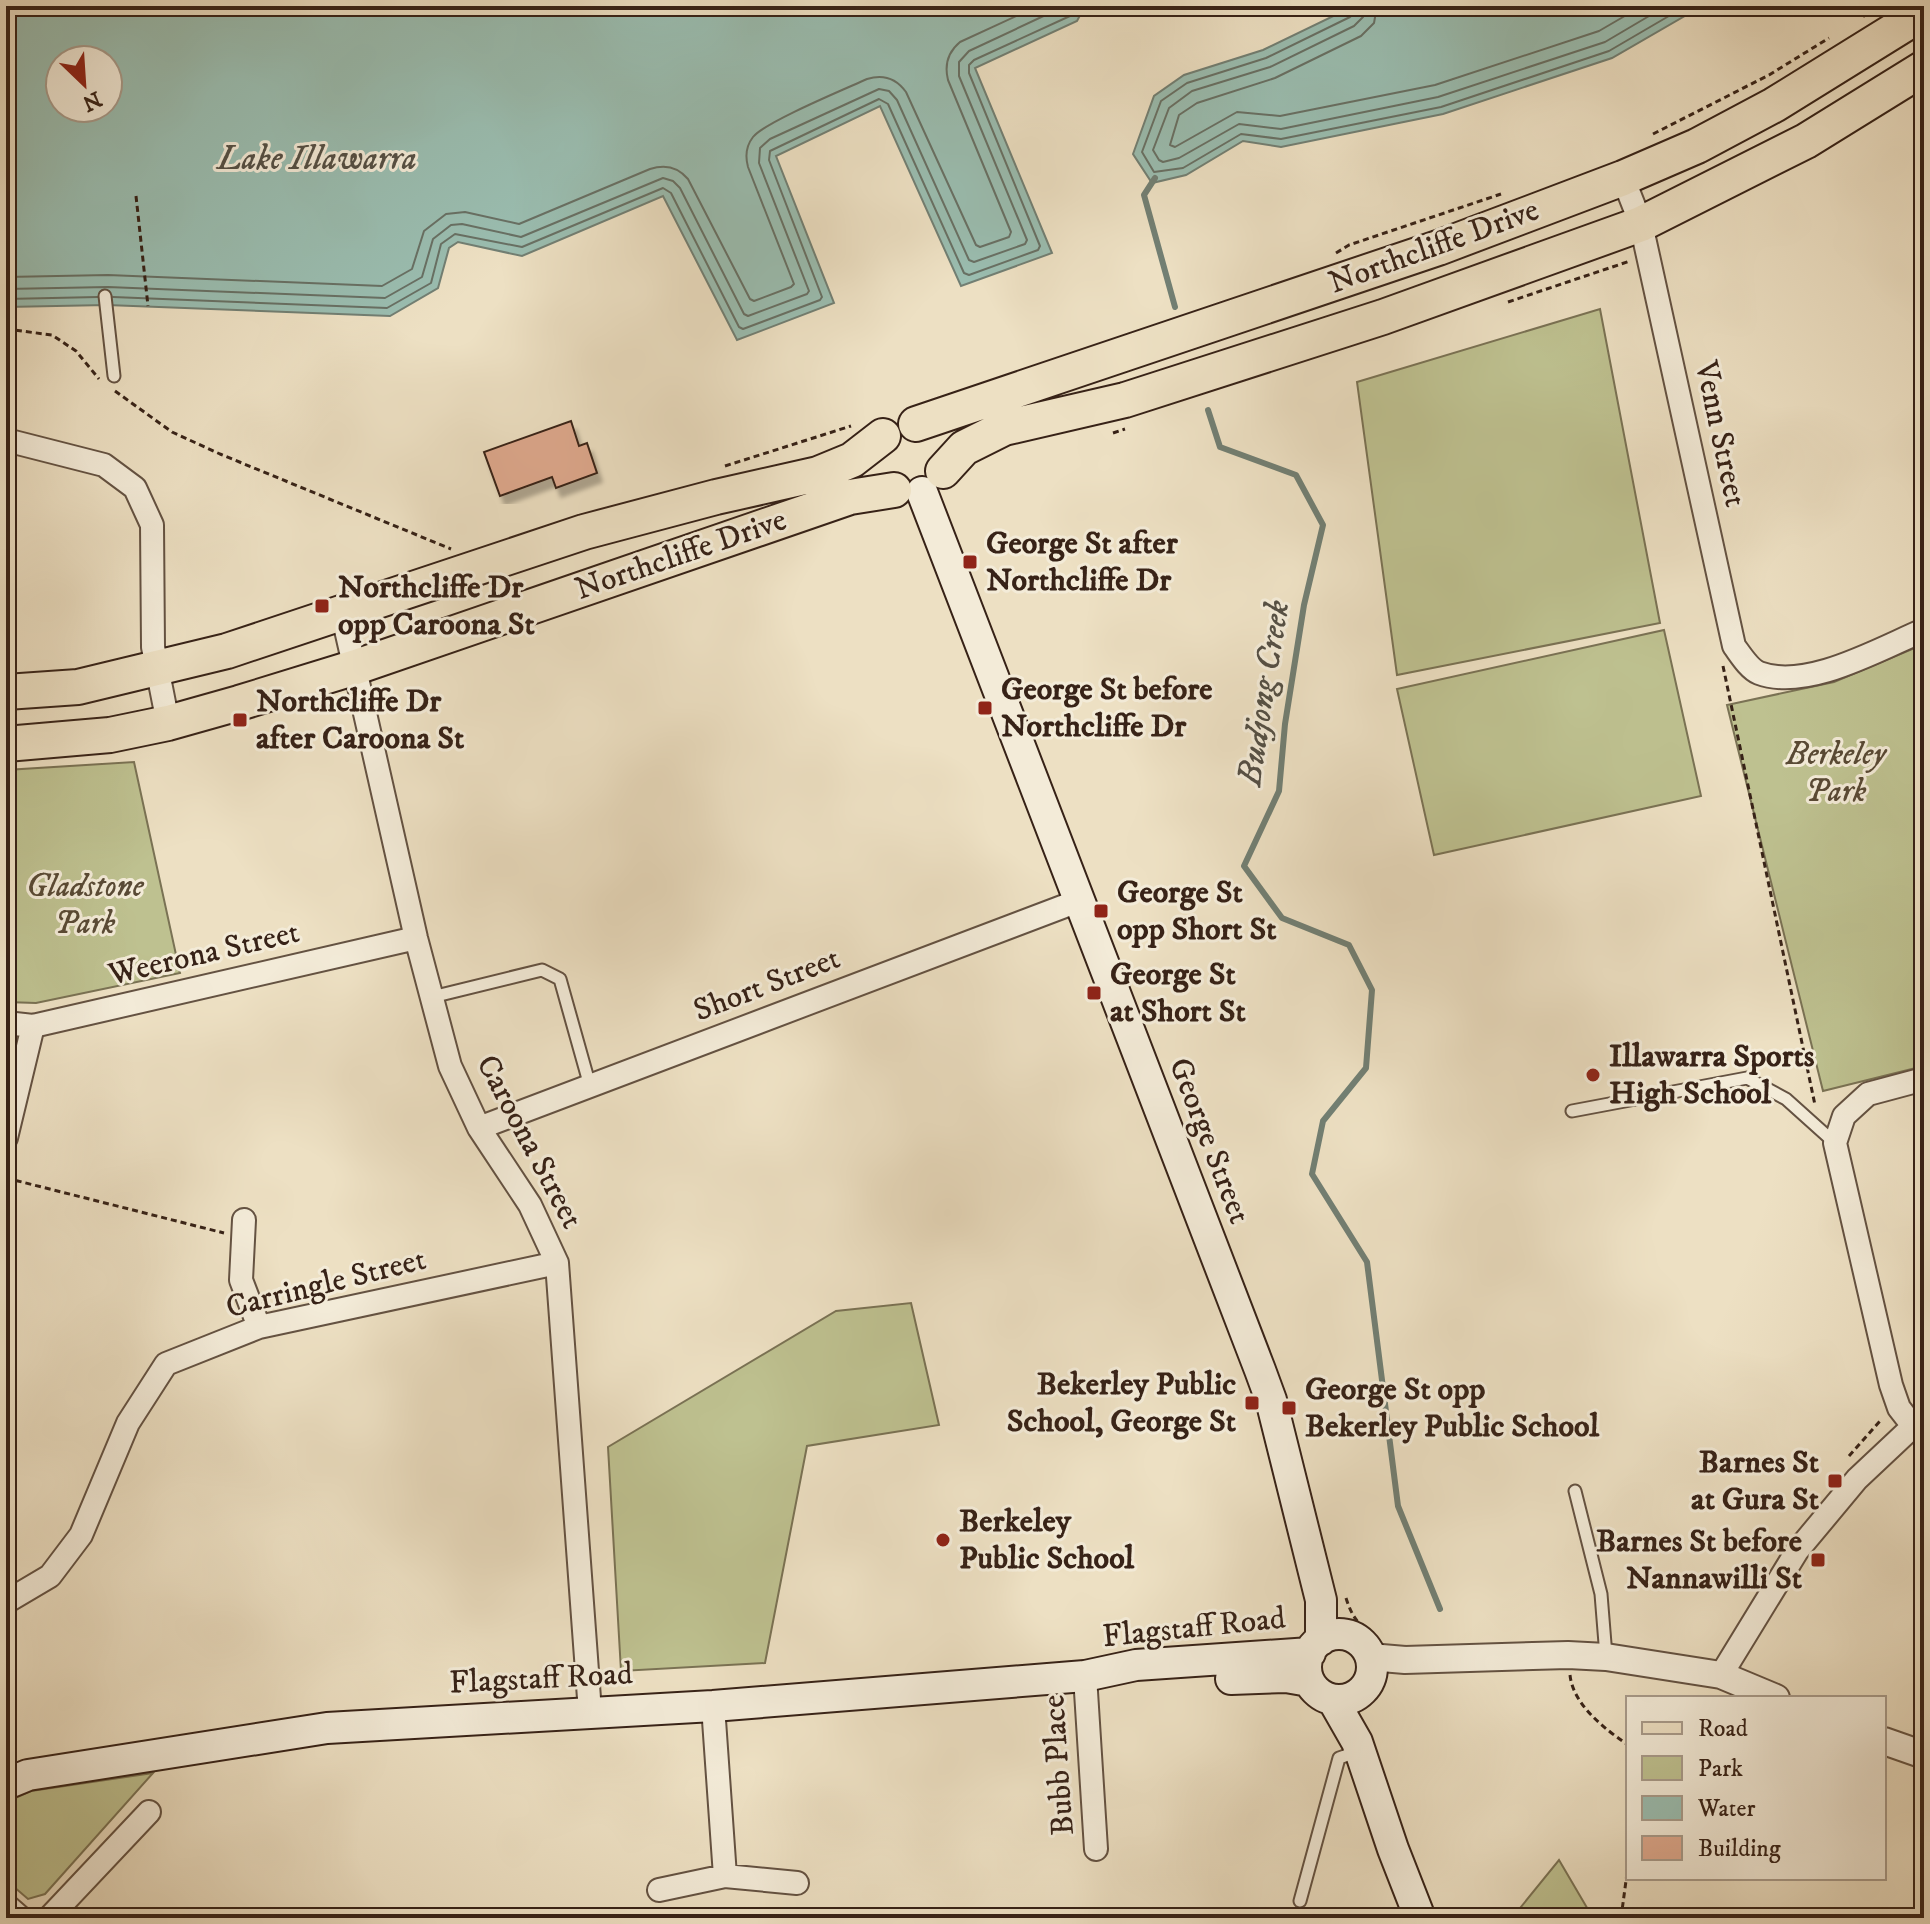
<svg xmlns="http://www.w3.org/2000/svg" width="1930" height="1924" font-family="'IM FELL DW Pica',serif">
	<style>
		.green { fill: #bec190; stroke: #7a7254; stroke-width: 2 }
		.water { fill: #9abdb0; stroke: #727f73; stroke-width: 2; fill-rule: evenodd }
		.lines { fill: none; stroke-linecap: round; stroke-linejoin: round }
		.shore { stroke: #687064; stroke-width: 2 }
		.stream { stroke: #727f73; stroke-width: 6 }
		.building { fill: #dfa98e; stroke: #372217; stroke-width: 2; filter: url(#shadow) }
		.service-casing { stroke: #645242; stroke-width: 15 }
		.minor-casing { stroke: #645242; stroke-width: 26 }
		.tertiary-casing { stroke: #645242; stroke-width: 30 }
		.secondary-casing { stroke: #372217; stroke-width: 34 }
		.primary-casing { stroke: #372217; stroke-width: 38 }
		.path { stroke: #372217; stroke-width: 3; stroke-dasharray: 6 4; stroke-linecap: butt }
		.service { stroke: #f3ebd8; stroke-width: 11 }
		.minor { stroke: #f3ebd8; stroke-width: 22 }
		.tertiary { stroke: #f3ebd8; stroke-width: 26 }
		.secondary { stroke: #f3ebd8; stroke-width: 30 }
		.primary { stroke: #ede0c3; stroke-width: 34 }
		.poi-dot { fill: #8f2418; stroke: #f3ebd8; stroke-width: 3 }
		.labels { text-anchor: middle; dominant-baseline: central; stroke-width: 6; stroke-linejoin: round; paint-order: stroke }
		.street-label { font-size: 32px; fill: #372217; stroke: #f3ebd8 }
		.poi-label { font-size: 32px; font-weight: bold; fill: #372217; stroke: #f3ebd8; text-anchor: start }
		.park-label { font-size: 32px; font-style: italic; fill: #594a35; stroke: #f3ebd8 }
		.water-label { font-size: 34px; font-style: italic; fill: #555045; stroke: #f3ebd8 }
	</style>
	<defs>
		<filter id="shadow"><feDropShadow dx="5" dy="9" stdDeviation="2" flood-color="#0004"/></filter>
	</defs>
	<rect width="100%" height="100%" fill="#ede0c3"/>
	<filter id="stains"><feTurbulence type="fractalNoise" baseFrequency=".0025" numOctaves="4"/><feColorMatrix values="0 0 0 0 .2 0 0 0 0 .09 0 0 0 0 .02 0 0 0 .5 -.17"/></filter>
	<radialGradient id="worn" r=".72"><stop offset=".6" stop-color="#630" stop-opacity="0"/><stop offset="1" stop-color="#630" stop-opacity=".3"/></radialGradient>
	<path class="green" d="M 1600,309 L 1660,623 L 1397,675 L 1357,382 Z
		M 1664,630 L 1701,796 L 1434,855 L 1397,689 Z
		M 1924,644 L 1924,1066 L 1823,1091 L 1727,705 L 1834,682 Z
		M 134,762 L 180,973 L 36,1003 L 6,1002 L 6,770 Z
		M 911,1303 L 939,1425 L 807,1446 L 765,1663 L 621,1671 L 608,1447 L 836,1311 Z
		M 153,1773 L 45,1894 L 28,1899 L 6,1880 L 6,1802 L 31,1791 Z
		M 1559,1860 L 1593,1918 L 1512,1918 Z"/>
	<path class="water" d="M 6,6 L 1085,6 L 1077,21 L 975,68 L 1052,253 L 961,286 L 880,106 L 776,156 L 834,303 L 737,340 L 663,196 L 522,256 L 458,242 L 449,248 L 438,288 L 390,316 L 107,305 L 6,307 ZM 60,60 L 108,60 L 108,108 L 60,108 Z
		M 1354,6 L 1702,6 L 1612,58 L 1443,114 L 1281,147 L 1243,141 L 1186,175 L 1152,183 L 1133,154 L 1154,96 L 1184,75 L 1263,50 Z"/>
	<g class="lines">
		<path class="shore" d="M 1355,6 L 1354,13 L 1350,17 L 1266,58 L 1187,83 L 1161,101 L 1142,152 L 1154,172 L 1183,168 L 1241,134 L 1281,139 L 1441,107 L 1609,51 L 1686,6
			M 1365,6 L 1363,17 L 1354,26 L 1270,67 L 1192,91 L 1169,108 L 1153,150 L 1159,160 L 1163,162 L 1179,158 L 1239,124 L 1281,129 L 1438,97 L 1605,42 L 1666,6
			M 1377,6 L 1374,23 L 1361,36 L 1275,78 L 1197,103 L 1179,115 L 1170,145 L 1175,147 L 1237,112 L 1280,116 L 1435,85 L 1599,31 L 1642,6
			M 6,277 L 108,275 L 382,286 L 412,269 L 424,231 L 446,214 L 465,212 L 519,224 L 650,169 C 665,164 678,167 688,179 L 750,299 L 754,301 L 791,287 L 794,284 L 748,167 C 745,156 746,146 753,137 C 765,122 845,89 867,79 C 883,74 896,78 906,92 L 976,245 L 980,247 L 1009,237 L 1011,232 L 948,80 C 944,64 948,52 960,42 L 1038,6
			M 6,289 L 108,287 L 385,298 L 422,277 L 433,239 L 451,225 L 462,224 L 521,237 L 663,178 L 673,181 L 680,188 L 744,314 L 748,316 L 807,294 L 809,291 L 759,163 L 760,148 L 770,139 L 879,89 L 889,91 L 897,100 L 969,260 L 974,262 L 1025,244 L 1027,240 L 959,76 L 959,62 L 969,51 L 1065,6
			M 113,297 L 387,308 L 431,283 L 441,244 L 455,234 L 522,247 L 663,188 L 671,193 L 739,327 L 743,329 L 820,300 L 822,297 L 769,160 L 770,151 L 879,99 L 888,104 L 964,273 L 969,275 L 1038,250 L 1040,246 L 969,73 L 969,65 L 974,60 L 1070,16 L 1076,6
			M 6,299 L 98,297"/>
		<path class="stream" d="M 1155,178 L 1144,195 L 1175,307
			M 1208,410 L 1220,447 L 1296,475 L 1323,525 L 1304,605 L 1285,724 L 1279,791 L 1244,866 L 1282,918 L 1349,945 L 1372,990 L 1366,1068 L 1323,1121 L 1312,1174 L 1367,1262 L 1398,1506 L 1440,1609"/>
	</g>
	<path class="building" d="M 571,421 L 579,446 L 587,443 L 597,473 L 556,488 L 552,477 L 500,496 L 484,452 Z"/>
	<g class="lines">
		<g class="service-casing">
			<path id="service" d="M 105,296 L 114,376
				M 432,997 L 542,970 L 560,979 L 590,1086
				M 1572,1111 L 1747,1078 L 1786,1099 L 1835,1143
				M 1575,1491 L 1601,1594 L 1606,1656
				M 1300,1901 L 1339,1758 L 1359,1751"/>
		</g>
		<g class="minor-casing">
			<path id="minor" d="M 1623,178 L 1641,224 L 1734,646 C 1740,654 1749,669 1759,673 C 1807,691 1879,649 1924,630
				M 6,440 L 104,465 L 135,488 L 152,525 L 153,647 L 168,723
				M 342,612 L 416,938 L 450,1066 L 479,1128 L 530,1205 L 557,1263 L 590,1712
				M 6,1023 L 33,1026 L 416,938
				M 479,1128 L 1078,901
				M 6,1138 L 33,1026
				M 244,1220 L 241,1280 L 259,1327
				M 1913,1426 L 1899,1408 L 1891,1385 L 1835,1143 L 1844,1116 L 1868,1094 L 1924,1079
				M 6,1602 L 50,1576 L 81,1535 L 128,1423 L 166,1364 L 259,1327 L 557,1263
				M 1721,1675 L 1797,1551 L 1857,1479 L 1923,1417
				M 1085,1676 L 1096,1849
				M 713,1706 L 725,1876
				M 659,1890 L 725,1876 L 797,1883
				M 6,1905 L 21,1918
				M 49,1918 L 149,1812"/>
		</g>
		<g class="tertiary-casing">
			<path id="tertiary" d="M 1370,1657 L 1405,1660 L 1568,1655 L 1606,1657 L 1721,1675 L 1776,1698
				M 1884,1741 L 1924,1755"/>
		</g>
		<g class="secondary-casing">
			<path id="secondary" d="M 922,492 L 1260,1370 L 1271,1400 L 1321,1600 L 1321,1640
				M1306 1667a33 33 0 1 1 66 0a33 33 0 1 1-66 0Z
				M 1231,1679 L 1286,1677 L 1309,1681
				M 1333,1700 L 1357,1742 L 1393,1849 L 1420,1918
				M 6,1784 L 28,1775 L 327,1728 L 713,1706 L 1085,1676 L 1136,1665 L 1310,1653"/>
		</g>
		<g class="primary-casing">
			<path id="primary" d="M 916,424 L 1438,248 L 1623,178 L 1697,146 L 1774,105 L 1924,12
				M 943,471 L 964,448 L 1004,428 L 1125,400 L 1383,317 L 1641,224 L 1806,141 L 1924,68
				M 6,692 L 78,687 L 227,651 L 584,532 L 716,497 L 818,474 L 852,460 L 883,436
				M 6,744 L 110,735 L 168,723 L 239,703 L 356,667 L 850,497 L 894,490"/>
		</g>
		<path class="path" d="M 1863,17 L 1869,6
			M 1653,134 L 1769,75 L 1829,38
			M 136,196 L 148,306
			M 1336,253 L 1349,245 L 1501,194
			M 1508,302 L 1630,261
			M 6,329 L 52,335 L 76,351 L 99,379
			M 115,391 L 172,432 L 220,454 L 451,549
			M 1113,433 L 1125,429
			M 725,466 L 851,426
			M 1723,666 L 1815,1105
			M 6,1178 L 224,1233
			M 1849,1456 L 1881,1420
			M 1346,1598 C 1351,1614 1358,1627 1375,1634
			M 1570,1675 C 1573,1705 1605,1729 1628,1745
			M 1621,1918 L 1628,1866"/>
		<use href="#service" class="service"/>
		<use href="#minor" class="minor"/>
		<use href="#tertiary" class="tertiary"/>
		<use href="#secondary" class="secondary"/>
		<use href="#primary" class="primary"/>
	</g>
	<g class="poi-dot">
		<rect x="962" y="554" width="16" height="16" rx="4"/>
		<rect x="314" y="598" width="16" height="16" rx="4"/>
		<rect x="977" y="700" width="16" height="16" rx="4"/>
		<rect x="232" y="712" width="16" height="16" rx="4"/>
		<rect x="1093" y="903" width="16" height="16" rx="4"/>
		<rect x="1086" y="985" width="16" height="16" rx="4"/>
		<circle cx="1593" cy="1075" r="8"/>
		<rect x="1244" y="1395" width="16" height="16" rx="4"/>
		<rect x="1281" y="1400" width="16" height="16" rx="4"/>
		<rect x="1827" y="1473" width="16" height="16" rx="4"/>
		<circle cx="943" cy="1540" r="8"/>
		<rect x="1810" y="1552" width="16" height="16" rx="4"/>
	</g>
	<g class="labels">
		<g class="street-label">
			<text transform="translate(1434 247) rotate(-20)">Northcliffe Drive</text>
			<text transform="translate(1720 434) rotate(78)">Venn Street</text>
			<text transform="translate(681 555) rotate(-19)">Northcliffe Drive</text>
			<text transform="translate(204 954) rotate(-13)">Weerona Street</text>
			<text transform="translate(767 985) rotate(-21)">Short Street</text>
			<text transform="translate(1209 1141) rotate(69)">George Street</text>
			<text transform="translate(529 1142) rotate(62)">Caroona Street</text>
			<text transform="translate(326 1284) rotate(-14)">Carringle Street</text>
			<text transform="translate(1194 1628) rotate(-6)">Flagstaff Road</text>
			<text transform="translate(541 1679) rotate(-3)">Flagstaff Road</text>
			<text transform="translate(1059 1765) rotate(-94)">Bubb Place</text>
		</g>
		<g class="poi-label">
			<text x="986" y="544">George St after<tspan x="986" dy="37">Northcliffe Dr</tspan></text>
			<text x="338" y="588">Northcliffe Dr<tspan x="338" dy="37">opp Caroona St</tspan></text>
			<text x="1001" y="690">George St before<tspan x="1001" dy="37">Northcliffe Dr</tspan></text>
			<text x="256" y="702">Northcliffe Dr<tspan x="256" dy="37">after Caroona St</tspan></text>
			<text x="1117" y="893">George St<tspan x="1117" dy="37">opp Short St</tspan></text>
			<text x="1110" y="975">George St<tspan x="1110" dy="37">at Short St</tspan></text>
			<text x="1609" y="1057">Illawarra Sports<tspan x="1609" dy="37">High School</tspan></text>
			<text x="1236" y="1385" text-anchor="end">Bekerley Public<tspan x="1236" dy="37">School, George St</tspan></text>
			<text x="1305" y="1390">George St opp<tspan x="1305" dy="37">Bekerley Public School</tspan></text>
			<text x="1819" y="1463" text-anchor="end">Barnes St<tspan x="1819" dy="37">at Gura St</tspan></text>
			<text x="959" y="1522">Berkeley<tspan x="959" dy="37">Public School</tspan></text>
			<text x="1802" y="1542" text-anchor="end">Barnes St before<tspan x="1802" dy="37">Nannawilli St</tspan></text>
		</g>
		<g class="park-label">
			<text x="1836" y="755">Berkeley<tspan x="1836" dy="37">Park</tspan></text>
			<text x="85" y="887">Gladstone<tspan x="85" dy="37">Park</tspan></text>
		</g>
		<g class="water-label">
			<text x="317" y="159">Lake Illawarra</text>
			<text transform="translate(1264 693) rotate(-81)">Budjong Creek</text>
		</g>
	</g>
	<rect width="1930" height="1924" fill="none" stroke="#ede0c3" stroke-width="32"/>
	<rect x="8" y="8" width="1914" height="1908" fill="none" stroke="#372217" stroke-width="4"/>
	<rect x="16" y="16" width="1898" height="1892" fill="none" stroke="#372217" stroke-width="2"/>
	<rect x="1626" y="1696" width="260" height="184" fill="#f3ebd8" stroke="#a89b8b" stroke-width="2"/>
	<rect x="1642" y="1722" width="40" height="12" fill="#ede0c3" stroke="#a89b8b" stroke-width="2"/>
	<text x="1698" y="1736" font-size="24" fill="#372217">Road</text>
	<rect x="1642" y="1756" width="40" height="24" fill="#bec190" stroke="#a89b8b" stroke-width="2"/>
	<text x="1698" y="1776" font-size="24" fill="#372217">Park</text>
	<rect x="1642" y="1796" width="40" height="24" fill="#9abdb0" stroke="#a89b8b" stroke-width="2"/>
	<text x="1698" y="1816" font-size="24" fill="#372217">Water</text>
	<rect x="1642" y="1836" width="40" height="24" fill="#dfa98e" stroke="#a89b8b" stroke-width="2"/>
	<text x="1698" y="1856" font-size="24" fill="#372217">Building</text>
	<g transform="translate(84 84) rotate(155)"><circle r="38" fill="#f3ebd8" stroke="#a89b8b" stroke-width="2"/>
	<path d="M0-6L14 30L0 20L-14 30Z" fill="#8f2418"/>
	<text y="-12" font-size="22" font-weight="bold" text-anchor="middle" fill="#372217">N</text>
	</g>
	<rect width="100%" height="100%" filter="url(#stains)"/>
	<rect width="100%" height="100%" fill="url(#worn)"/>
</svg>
